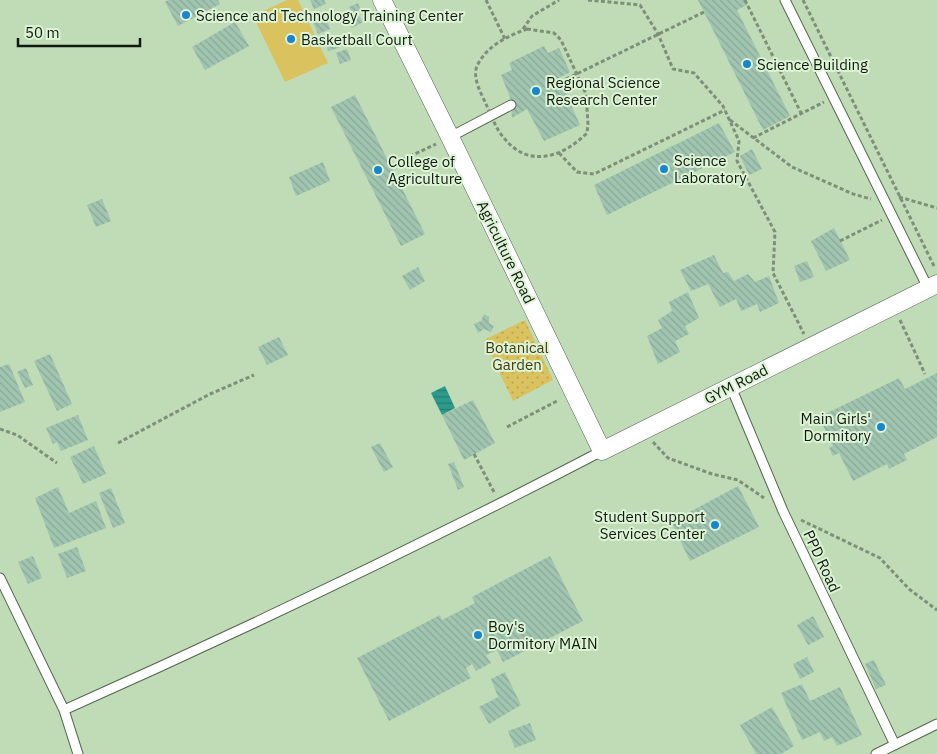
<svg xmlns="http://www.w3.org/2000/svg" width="937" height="754" font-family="'IBM Plex Sans',sans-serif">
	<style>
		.built { fill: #c0dcb7 }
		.green { fill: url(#green-dots) }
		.pitch { fill: #dac25f }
		.water { fill: url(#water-rules) }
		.building { fill: url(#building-back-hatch) }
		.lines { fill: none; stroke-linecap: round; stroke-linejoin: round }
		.lane-casing { stroke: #54694e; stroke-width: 11 }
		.street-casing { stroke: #54694e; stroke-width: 19 }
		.path { stroke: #7e8f79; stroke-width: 3; stroke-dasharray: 4 2.5; stroke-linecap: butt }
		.lane { stroke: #fff; stroke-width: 9 }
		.street { stroke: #fff; stroke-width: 18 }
		.poi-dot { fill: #1985cf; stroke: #dcf4d5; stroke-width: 2 }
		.labels { text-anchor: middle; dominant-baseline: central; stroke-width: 4; stroke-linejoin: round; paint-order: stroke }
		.poi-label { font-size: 15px; fill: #121a10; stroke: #dcf4d5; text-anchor: start }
		.street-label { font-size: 15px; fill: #121a10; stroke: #dcf4d5 }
		.park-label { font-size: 15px; fill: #453b0f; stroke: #dcf4d5 }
	</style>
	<defs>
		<pattern id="green-dots" width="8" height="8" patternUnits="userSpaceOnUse" patternTransform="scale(1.25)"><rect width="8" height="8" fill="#dac25f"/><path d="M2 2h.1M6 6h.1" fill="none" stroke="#baa652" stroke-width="1.8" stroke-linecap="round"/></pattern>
		<pattern id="water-rules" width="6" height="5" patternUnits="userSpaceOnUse" patternTransform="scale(1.25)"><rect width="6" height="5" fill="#2c9b8c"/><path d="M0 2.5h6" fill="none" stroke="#247e71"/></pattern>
		<pattern id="building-back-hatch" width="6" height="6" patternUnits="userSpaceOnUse" patternTransform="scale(1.25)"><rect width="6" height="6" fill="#a1c5b1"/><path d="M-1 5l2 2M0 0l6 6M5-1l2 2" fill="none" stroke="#8aa997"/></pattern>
	</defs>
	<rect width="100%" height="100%" fill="#cfe7c8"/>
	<path class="built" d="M 0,0 L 937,0 L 937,754 L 0,754 Z"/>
	<path class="green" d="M 525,320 L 553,380 L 513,401 L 484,340 Z"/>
	<path class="pitch" d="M 287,0 L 298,0 L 328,63 L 285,82 L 253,16 Z"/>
	<path class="water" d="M 445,386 L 455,408 L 442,415 L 431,393 Z"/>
	<path class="building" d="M 168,0 L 218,0 L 220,4 L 178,26 L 165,2 Z
		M 310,0 L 324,0 L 326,4 L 314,9 Z
		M 698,0 L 745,0 L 747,5 L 737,10 L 790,116 L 763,130 Z
		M 358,3 L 361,11 L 352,14 L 349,7 Z
		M 359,16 L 363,22 L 352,28 L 348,22 Z
		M 326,18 L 330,29 L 318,34 L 313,22 Z
		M 235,22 L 249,46 L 205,70 L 192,47 Z
		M 336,38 L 339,48 L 328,51 L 325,41 Z
		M 544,46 L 548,53 L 559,48 L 570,72 L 559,78 L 580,125 L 544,141 L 527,109 L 512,118 L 511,100 L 501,75 L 512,70 L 509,63 Z
		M 347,49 L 351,60 L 340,64 L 336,53 Z
		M 355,95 L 425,234 L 401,246 L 331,107 Z
		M 719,123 L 735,152 L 607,215 L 594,185 Z
		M 752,149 L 762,169 L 749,175 L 740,156 Z
		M 323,162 L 330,181 L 296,196 L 289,177 Z
		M 102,199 L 111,221 L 96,227 L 87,205 Z
		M 834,228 L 850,260 L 826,271 L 811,241 Z
		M 714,255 L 723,273 L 728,272 L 734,281 L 748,274 L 755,282 L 769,276 L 779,303 L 760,312 L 757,304 L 741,311 L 736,299 L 720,307 L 708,284 L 691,291 L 680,270 Z
		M 807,261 L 814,277 L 800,282 L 794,266 Z
		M 418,267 L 425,281 L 410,290 L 402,276 Z
		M 688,292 L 699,318 L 685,326 L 689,334 L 675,341 L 680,352 L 658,364 L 647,336 L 662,328 L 658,320 L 672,311 L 669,302 Z
		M 484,314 L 489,317 L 489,323 L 494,326 L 491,332 L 484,329 L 478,333 L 474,324 L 481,321 Z
		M 279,337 L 288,355 L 267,365 L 258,347 Z
		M 50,354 L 72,404 L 57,411 L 34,361 Z
		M 9,364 L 25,402 L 0,412 L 0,367 Z
		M 26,368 L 33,385 L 25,388 L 17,372 Z
		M 937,373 L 937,437 L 904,454 L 907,460 L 889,469 L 887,464 L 853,481 L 839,453 L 833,456 L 829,448 L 833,446 L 819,417 L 899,378 L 905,389 Z
		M 473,400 L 495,443 L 464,460 L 442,415 Z
		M 78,415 L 88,440 L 61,451 L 57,442 L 53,444 L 46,428 Z
		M 380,443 L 393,467 L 384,472 L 371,447 Z
		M 94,446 L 106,474 L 83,484 L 70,457 Z
		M 454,462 L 464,487 L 458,490 L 448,464 Z
		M 738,486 L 759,527 L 690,561 L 671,522 Z
		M 58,487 L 69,513 L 96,501 L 106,528 L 54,548 L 35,498 Z
		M 111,488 L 125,523 L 113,528 L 99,493 Z
		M 77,547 L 86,571 L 67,578 L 58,554 Z
		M 33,556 L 42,578 L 28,584 L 18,562 Z
		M 550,556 L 583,621 L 503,662 L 497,650 L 486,655 L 491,663 L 476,671 L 472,664 L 466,668 L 471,678 L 389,721 L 357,658 L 440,615 L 442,620 L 475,603 L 472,597 Z
		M 813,616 L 824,637 L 808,645 L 797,625 Z
		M 807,657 L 814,672 L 800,679 L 793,664 Z
		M 874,660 L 886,685 L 876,689 L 865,664 Z
		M 505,672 L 521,705 L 489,724 L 479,707 L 498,697 L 491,679 Z
		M 802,684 L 810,701 L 840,687 L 862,735 L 837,746 L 832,737 L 824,741 L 820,732 L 802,740 L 781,693 Z
		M 772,707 L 794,746 L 781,754 L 756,754 L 740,725 Z
		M 530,723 L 536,740 L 515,748 L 508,731 Z"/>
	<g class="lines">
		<g class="lane-casing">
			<path id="lane" d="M 785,0 L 928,288
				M 450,137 L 511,105
				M 731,387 L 783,511 L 895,745
				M 0,578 L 64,710 C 246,629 425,543 602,451
				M 64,710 L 78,754
				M 876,754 L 937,724"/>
		</g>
		<g class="street-casing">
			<path id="street" d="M 382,0 L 450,137 L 602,451 L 937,284"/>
		</g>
		<path class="path" d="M 486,0 L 505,39
			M 588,0 L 640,5 L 658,34 L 673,69 L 694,73 L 723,106 L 739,141 L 737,161 L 775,232 L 773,273 L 804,334
			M 745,0 L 802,115
			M 803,0 L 935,268
			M 523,29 L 532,16 L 559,0
			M 527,29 L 554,33 L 561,40 L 586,94 L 588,124 L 587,133 C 563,157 529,169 504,138 C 496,129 491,115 486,104 C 481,93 471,76 478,64 C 488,45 508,36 527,29 Z
			M 560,82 L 704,12
			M 730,120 L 792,167 L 853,194 L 871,199
			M 753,138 L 824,102
			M 559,153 L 577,172 L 594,174 L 725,110
			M 398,162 L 436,144
			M 899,197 L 937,208
			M 840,241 L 882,220
			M 900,320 L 925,374
			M 507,427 L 559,400
			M 0,429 L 17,435 L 57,463
			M 653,442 L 668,458 L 712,474 L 738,480 L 764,498
			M 118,443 L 210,394 L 254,375
			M 474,454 L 495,494
			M 801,520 L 880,558 L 909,589 L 937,610"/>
		<use href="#lane" class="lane"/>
		<use href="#street" class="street"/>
	</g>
	<g class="poi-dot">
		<circle cx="186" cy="15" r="5"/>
		<circle cx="291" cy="39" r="5"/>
		<circle cx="747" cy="64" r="5"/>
		<circle cx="536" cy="91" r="5"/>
		<circle cx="664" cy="169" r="5"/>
		<circle cx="378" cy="170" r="5"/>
		<circle cx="881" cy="427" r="5"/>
		<circle cx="715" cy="525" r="5"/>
		<circle cx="478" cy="635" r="5"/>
	</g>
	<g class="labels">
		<g class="poi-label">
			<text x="196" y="15">Science and Technology Training Center</text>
			<text x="301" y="39">Basketball Court</text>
			<text x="757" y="64">Science Building</text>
			<text x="546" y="82">Regional Science<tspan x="546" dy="17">Research Center</tspan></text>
			<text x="674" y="160">Science<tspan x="674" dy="17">Laboratory</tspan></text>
			<text x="388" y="161">College of<tspan x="388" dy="17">Agriculture</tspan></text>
			<text x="871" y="418" text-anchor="end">Main Girls'<tspan x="871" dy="17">Dormitory</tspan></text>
			<text x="705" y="516" text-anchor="end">Student Support<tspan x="705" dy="17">Services Center</tspan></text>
			<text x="488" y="626">Boy's<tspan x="488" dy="17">Dormitory MAIN</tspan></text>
		</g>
		<g class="street-label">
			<text transform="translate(506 252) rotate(64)">Agriculture Road</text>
			<text transform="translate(736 384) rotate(-27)">GYM Road</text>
			<text transform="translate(822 561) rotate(65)">PPD Road</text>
		</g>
		<g class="park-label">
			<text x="517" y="347">Botanical<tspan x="517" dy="17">Garden</tspan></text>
		</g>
	</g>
	<path d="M18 38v8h122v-8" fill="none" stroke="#121a10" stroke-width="2.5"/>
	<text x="25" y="38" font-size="15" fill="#121a10" stroke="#dcf4d5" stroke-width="4" paint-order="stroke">50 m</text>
</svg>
